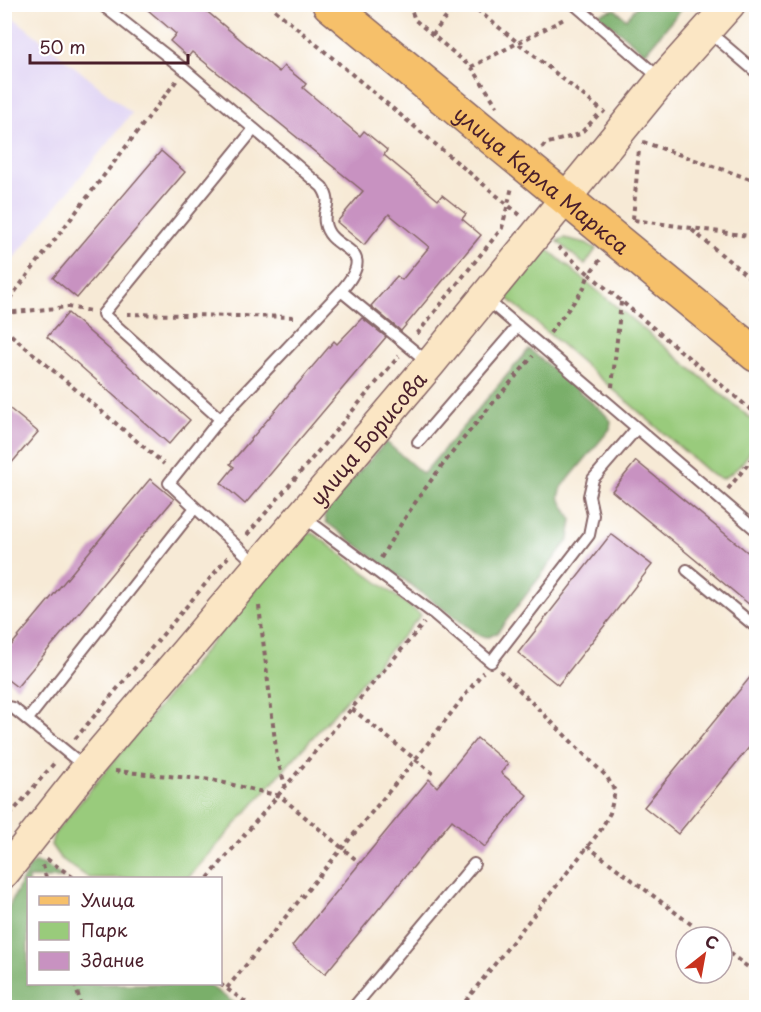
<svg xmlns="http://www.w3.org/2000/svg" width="761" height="1012" font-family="'Playpen Sans',sans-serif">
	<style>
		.built { fill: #e0d4f4 }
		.green { fill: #99cb7b; stroke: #727553; stroke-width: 1.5 }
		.forest { fill: #7aaf6b; stroke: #62674b; stroke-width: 1.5 }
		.building { fill: #c892c1 }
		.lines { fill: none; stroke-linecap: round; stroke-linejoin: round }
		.lane-casing { stroke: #876667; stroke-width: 14 }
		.secondary-casing { stroke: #876667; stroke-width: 33 }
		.primary-casing { stroke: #876667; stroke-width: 36 }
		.path { stroke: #876667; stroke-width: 4; stroke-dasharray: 4.5 4.5; stroke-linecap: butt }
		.lane { stroke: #fff; stroke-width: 10 }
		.secondary { stroke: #fbe6c4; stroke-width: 30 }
		.primary { stroke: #f6c06b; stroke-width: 33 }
		.labels { text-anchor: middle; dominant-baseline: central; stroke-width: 4.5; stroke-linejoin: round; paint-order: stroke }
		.street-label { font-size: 21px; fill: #4a1f2b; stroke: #fff }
	</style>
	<rect width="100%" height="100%" fill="#fff"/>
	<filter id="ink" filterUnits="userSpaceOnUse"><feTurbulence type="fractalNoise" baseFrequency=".0167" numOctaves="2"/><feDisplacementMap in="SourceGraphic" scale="12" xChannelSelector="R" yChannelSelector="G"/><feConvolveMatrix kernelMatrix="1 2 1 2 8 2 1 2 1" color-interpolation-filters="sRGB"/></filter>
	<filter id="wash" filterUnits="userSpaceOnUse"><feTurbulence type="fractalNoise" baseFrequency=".008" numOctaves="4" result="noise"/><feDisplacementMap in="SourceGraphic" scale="24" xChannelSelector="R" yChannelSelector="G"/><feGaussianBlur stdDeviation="1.35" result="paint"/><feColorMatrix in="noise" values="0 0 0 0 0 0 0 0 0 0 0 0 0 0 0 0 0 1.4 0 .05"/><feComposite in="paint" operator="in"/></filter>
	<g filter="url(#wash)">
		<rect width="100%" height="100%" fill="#f7ead6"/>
		<path class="built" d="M 5,11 L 132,113 L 5,269 L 4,11 Z"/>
		<path class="green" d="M 564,238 L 586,243 L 596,249 L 585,265 L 557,241 Z
			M 546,248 L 755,422 C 761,445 741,469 722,479 L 712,475 L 504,295 L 538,253 Z
			M 313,533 L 421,615 L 188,878 L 89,878 L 60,858 L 51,845 L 54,834 L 295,541 L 303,535 Z"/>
		<path class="forest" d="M 638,5 L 685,5 L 645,53 L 598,14 L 615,9 L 626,19 Z
			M 529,349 L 603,412 L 611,421 L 610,429 L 562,487 L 559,497 L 572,520 L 569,539 L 497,633 L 489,637 L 480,636 L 326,522 L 325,514 L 329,505 L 386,442 L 423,474 Z
			M 35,862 L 45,865 L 64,878 L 28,878 L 28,984 L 207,984 L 240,1007 L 5,1007 L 5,914 L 30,866 Z"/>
		<g id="blocks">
			<path class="building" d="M 141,4 L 198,4 L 279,72 L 284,66 L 306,84 L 303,88 L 360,136 L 364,131 L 387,150 L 384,155 L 438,200 L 442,195 L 466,214 L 462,219 L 481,235 L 401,331 L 371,306 L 397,276 L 402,280 L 429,247 L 389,214 L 364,245 L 337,222 L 363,191 L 192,52 L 188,57 L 170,41 L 176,34 Z
				M 161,151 L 185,172 L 77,298 L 53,278 Z
				M 68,313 L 190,420 L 169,444 L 47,337 Z
				M 362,318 L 386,337 L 245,504 L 221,483 L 234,467 L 230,464 L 334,341 L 337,344 Z
				M 4,404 L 38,432 L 4,472 Z
				M 636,461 L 756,559 L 756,610 L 612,491 Z
				M 150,479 L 174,499 L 17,687 L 4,677 L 4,654 Z
				M 611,534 L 652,565 L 558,685 L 518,653 Z
				M 756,670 L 756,739 L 678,834 L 644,807 Z
				M 477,738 L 508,764 L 501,773 L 527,795 L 485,847 L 452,820 L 325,974 L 292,946 L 429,779 L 437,787 Z"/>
		</g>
	</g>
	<g filter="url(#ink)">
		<use href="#blocks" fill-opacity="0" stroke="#876667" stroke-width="1.5"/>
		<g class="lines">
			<g class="lane-casing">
				<path id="lane" d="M 101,4 L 185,70 L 322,187 C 334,205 322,208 325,223 C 330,254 382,244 341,291 L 429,363
					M 574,4 L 662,80
					M 708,31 L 756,72
					M 254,129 L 103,314 L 220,419 L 169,483 L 256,564
					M 220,419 L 341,291
					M 637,428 L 756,530
					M 418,442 L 518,326
					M 302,516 L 433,613 L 491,662 L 589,535 L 593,515 L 589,496 L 593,479 L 637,428 L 486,299
					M 687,570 L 756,627
					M 4,706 L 13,708 L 85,767
					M 28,719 L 194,509
					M 353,1008 L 474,864"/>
			</g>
			<g class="secondary-casing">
				<g id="secondary">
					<path id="s1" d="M 4,873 L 87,768 L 430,364 L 662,80 L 730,4"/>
				</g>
			</g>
			<g class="primary-casing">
				<g id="primary">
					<path id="s2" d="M 329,4 L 756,355"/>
				</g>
			</g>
			<path class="path" d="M 268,4 L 520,215
				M 409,4 L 415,20 L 473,69 L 497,106
				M 470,4 L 605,113
				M 602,8 L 609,4
				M 432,35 L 457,4
				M 471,67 L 566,18
				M 643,142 L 756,181
				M 542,148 L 545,144 L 580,134 L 598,115
				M 633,219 L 639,149
				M 634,220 L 756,237
				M 692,230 L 756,283
				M 600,260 L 589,274 L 756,414
				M 4,306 L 177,80
				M 4,313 L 68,307 L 90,311
				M 127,314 L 297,317
				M 4,329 L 164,464
				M 550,333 L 583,290 L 589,274 L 558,247
				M 417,334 L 502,228 L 512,187
				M 612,387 L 621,302
				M 728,489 L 756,454
				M 247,535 L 399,356
				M 381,558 C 422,483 478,421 533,356
				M 259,606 L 277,758 L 286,788
				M 352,709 L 435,775
				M 75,739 L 228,557
				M 115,771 L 212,780 L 280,796 L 360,863
				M 4,822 L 56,761
				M 587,846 L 708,937
				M 47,859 L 74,878
				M 43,865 L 46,878
				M 208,878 L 424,623
				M 722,948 L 756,973
				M 75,984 L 82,1008
				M 220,984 L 254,1008
				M 227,988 L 414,761 L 483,672
				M 460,1008 L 600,831 L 610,813 L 615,791 L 607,777 L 500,671"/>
			<use href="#lane" class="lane"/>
			<use href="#secondary" class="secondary"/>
			<use href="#primary" class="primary"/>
		</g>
	</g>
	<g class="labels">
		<g class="street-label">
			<text stroke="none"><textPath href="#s2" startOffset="276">улица Карла Маркса</textPath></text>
			<text stroke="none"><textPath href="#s1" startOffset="567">улица Борисова</textPath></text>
		</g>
	</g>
	<rect width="761" height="1012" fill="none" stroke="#fff" stroke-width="24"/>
	<rect x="27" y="877" width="195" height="108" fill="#ffffff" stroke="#b7a5aa" stroke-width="1.5"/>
	<rect x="39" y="896" width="30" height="9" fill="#f6c06b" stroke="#b7a5aa" stroke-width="1.5"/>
	<text x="81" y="907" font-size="18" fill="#4a1f2b">Улица</text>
	<rect x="39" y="922" width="30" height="18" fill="#99cb7b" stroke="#b7a5aa" stroke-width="1.5"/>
	<text x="81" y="937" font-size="18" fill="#4a1f2b">Парк</text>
	<rect x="39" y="952" width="30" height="18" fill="#c892c1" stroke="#b7a5aa" stroke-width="1.5"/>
	<text x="81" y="967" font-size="18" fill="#4a1f2b">Здание</text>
	<g transform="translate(704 955) rotate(31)"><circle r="28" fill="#ffffff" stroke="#b7a5aa" stroke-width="1.5"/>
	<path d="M0-4.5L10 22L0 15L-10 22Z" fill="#c8321e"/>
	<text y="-9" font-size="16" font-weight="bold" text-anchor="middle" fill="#4a1f2b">С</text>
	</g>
	<path d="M30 54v9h158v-9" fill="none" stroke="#4a1f2b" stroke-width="3"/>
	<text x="39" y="54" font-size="18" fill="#4a1f2b" stroke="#ffffff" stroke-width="4.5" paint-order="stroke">50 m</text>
</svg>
